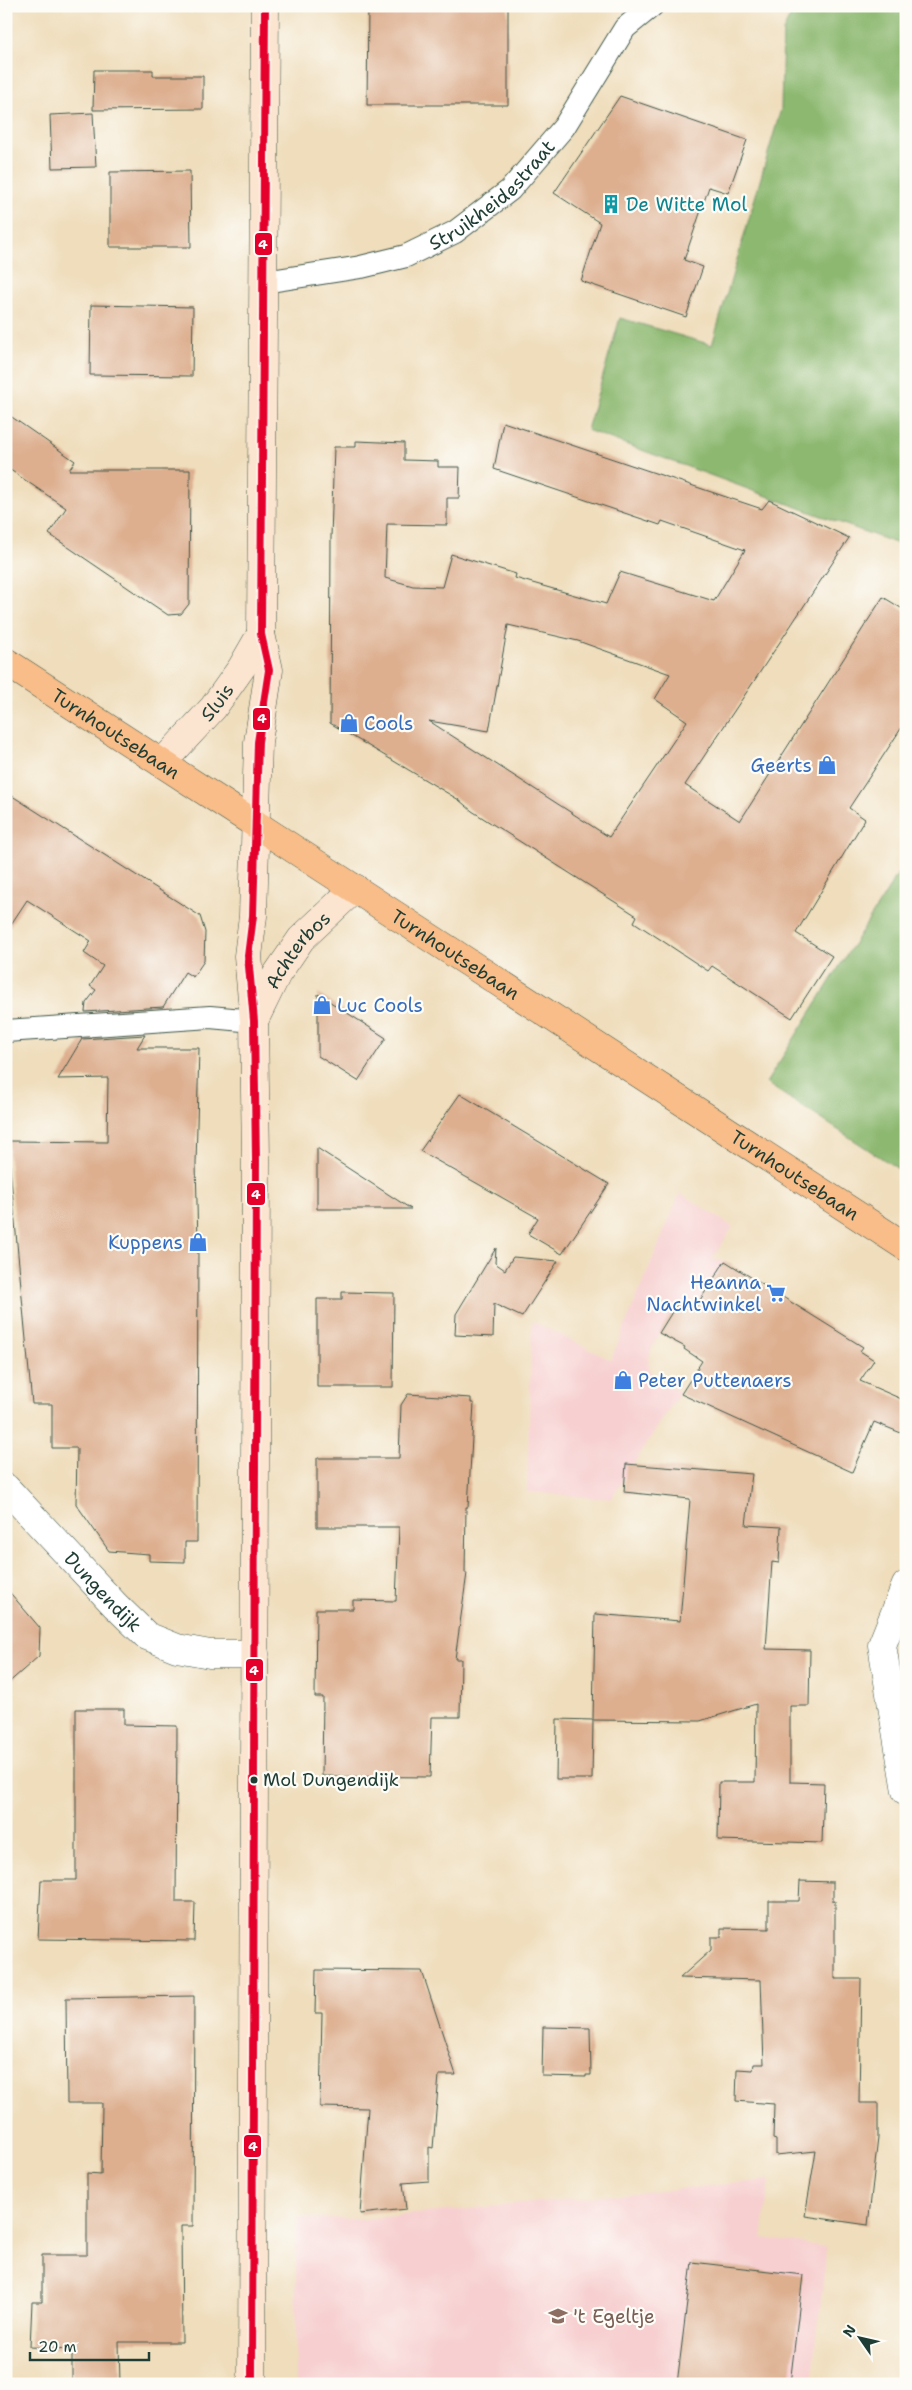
<svg xmlns="http://www.w3.org/2000/svg" width="912" height="2390" font-family="'Shantell Sans',sans-serif">
	<style>
		.built { fill: #f7cfd0 }
		.forest { fill: #8cb870; stroke: #567a52 }
		.building { fill: #ddaf8f; fill-rule: evenodd }
		.lines { fill: none; stroke-linecap: round; stroke-linejoin: round }
		.lane-casing { stroke: #3e5548; stroke-width: 24 }
		.street-casing { stroke: #3e5548; stroke-width: 29 }
		.secondary-casing { stroke: #3e5548; stroke-width: 29 }
		.primary-casing { stroke: #3e5548; stroke-width: 29 }
		.lane { stroke: #fff; stroke-width: 22 }
		.street { stroke: #fff; stroke-width: 28 }
		.secondary { stroke: #fce5d0; stroke-width: 28 }
		.primary { stroke: #f8bd89; stroke-width: 28 }
		.bus-1-casing { stroke: #fdfcf7; stroke-width: 11 }
		.bus-1 { stroke: #e4002b; stroke-width: 8 }
		.bus-dot { fill: #1f3d34; stroke: #fdfcf7; stroke-width: 2 }
		.labels { text-anchor: middle; dominant-baseline: central; stroke-width: 4.5; stroke-linejoin: round; paint-order: stroke }
		.bus-label { font-size: 18px; fill: #1f3d34; stroke: #fdfcf7; text-anchor: start }
		.street-label { font-size: 19px; fill: #1f3d34; stroke: #fdfcf7 }
		.culture-label { font-size: 19px; fill: #0d838f; stroke: #fdfcf7; text-anchor: start }
		.shop-label { font-size: 19px; fill: #366cbe; stroke: #fdfcf7; text-anchor: start }
		.education-label { font-size: 19px; fill: #785e54; stroke: #fdfcf7; text-anchor: start }
		.line-badge { stroke: #fdfcf7; stroke-width: 2 }
		.badge-label { font-size: 14px; text-anchor: middle; font-weight: bold; fill: #fff }
	</style>
	<rect width="100%" height="100%" fill="#fdfcf7"/>
	<filter id="ink" filterUnits="userSpaceOnUse"><feTurbulence type="fractalNoise" baseFrequency=".02" numOctaves="2"/><feDisplacementMap in="SourceGraphic" scale="10" xChannelSelector="R" yChannelSelector="G"/><feConvolveMatrix kernelMatrix="1 2 1 2 8 2 1 2 1" color-interpolation-filters="sRGB"/></filter>
	<filter id="wash" filterUnits="userSpaceOnUse"><feTurbulence type="fractalNoise" baseFrequency=".0096" numOctaves="4" result="noise"/><feDisplacementMap in="SourceGraphic" scale="20" xChannelSelector="R" yChannelSelector="G"/><feGaussianBlur stdDeviation="1.12" result="paint"/><feColorMatrix in="noise" values="0 0 0 0 0 0 0 0 0 0 0 0 0 0 0 0 0 1.4 0 .05"/><feComposite in="paint" operator="in"/></filter>
	<g filter="url(#wash)">
		<rect width="100%" height="100%" fill="#efddbb"/>
		<path class="built" d="M 680,1193 L 733,1227 L 712,1259 L 725,1261 L 693,1311 L 677,1304 L 652,1347 L 648,1361 L 652,1377 L 680,1392 L 611,1499 L 527,1492 L 532,1321 L 611,1360 Z
			M 770,2180 L 762,2238 L 827,2247 L 812,2384 L 296,2384 L 296,2218 L 362,2219 Z"/>
		<path class="forest" d="M 795,6 L 906,6 L 906,547 L 587,430 L 620,318 L 712,345 L 781,109 L 783,31 Z
			M 906,861 L 906,1174 L 766,1083 Z"/>
		<g id="blocks">
			<path class="building" d="M 368,6 L 508,6 L 508,105 L 367,105 Z
				M 94,70 L 153,70 L 153,76 L 203,76 L 203,109 L 93,110 Z
				M 620,96 L 747,140 L 728,193 L 709,187 L 684,260 L 703,267 L 686,317 L 581,281 L 600,223 L 554,193 Z
				M 93,113 L 96,167 L 52,168 L 50,115 Z
				M 190,171 L 191,247 L 110,247 L 110,172 Z
				M 91,305 L 193,307 L 192,376 L 90,375 Z
				M 6,413 L 75,461 L 69,470 L 190,470 L 189,604 L 181,614 L 168,615 L 49,534 L 66,508 L 6,467 Z
				M 503,422 L 762,509 L 769,500 L 849,538 L 685,785 L 740,821 L 883,597 L 906,611 L 906,721 L 849,808 L 865,819 L 796,933 L 832,956 L 792,1018 L 712,966 L 708,971 L 634,922 L 637,916 L 472,811 L 459,800 L 330,723 L 331,537 L 334,447 L 356,447 L 356,441 L 404,443 L 404,460 L 438,461 L 438,467 L 460,467 L 459,498 L 447,498 L 447,525 L 387,524 L 385,578 L 413,586 L 442,587 L 451,554 L 516,574 L 515,578 L 606,604 L 620,572 L 714,601 L 745,550 L 662,521 L 660,525 L 494,469 ZM 508,625 L 578,641 L 670,674 L 655,699 L 687,721 L 609,837 L 429,721 L 489,731 Z
				M 6,792 L 200,916 L 205,932 L 204,961 L 193,977 L 185,972 L 163,1007 L 85,1012 L 86,1003 L 96,990 L 90,986 L 103,966 L 84,953 L 91,941 L 27,900 L 6,932 Z
				M 318,994 L 386,1038 L 358,1081 L 318,1056 Z
				M 145,1035 L 137,1048 L 199,1048 L 196,1164 L 198,1242 L 197,1542 L 185,1542 L 185,1562 L 149,1561 L 149,1554 L 109,1551 L 76,1504 L 77,1448 L 52,1448 L 52,1404 L 32,1404 L 9,1158 L 9,1141 L 107,1142 L 108,1078 L 58,1079 L 82,1039 Z
				M 460,1094 L 609,1184 L 562,1254 L 528,1234 L 538,1218 L 420,1151 Z
				M 317,1148 L 411,1209 L 317,1209 Z
				M 496,1248 L 495,1263 L 505,1270 L 513,1257 L 558,1261 L 522,1317 L 494,1304 L 493,1337 L 455,1335 L 456,1314 Z
				M 725,1261 L 863,1347 L 860,1351 L 874,1360 L 860,1381 L 906,1401 L 906,1435 L 874,1422 L 852,1472 L 681,1394 L 702,1361 L 684,1349 L 685,1347 L 659,1333 L 677,1304 L 693,1311 Z
				M 342,1292 L 394,1293 L 393,1387 L 317,1387 L 317,1299 L 342,1299 Z
				M 408,1394 L 471,1398 L 471,1403 L 474,1403 L 468,1507 L 466,1507 L 465,1573 L 467,1573 L 455,1659 L 461,1659 L 460,1717 L 432,1717 L 430,1777 L 322,1776 L 323,1697 L 315,1697 L 316,1609 L 353,1609 L 353,1600 L 396,1601 L 399,1527 L 317,1527 L 317,1458 L 399,1458 L 401,1405 Z
				M 626,1464 L 752,1474 L 746,1525 L 781,1527 L 779,1563 L 772,1562 L 766,1649 L 810,1650 L 809,1706 L 790,1706 L 790,1782 L 824,1783 L 822,1843 L 718,1840 L 719,1782 L 755,1782 L 756,1704 L 700,1721 L 593,1720 L 595,1614 L 680,1621 L 690,1499 L 624,1492 Z
				M 6,1588 L 40,1628 L 39,1656 L 6,1685 Z
				M 76,1709 L 124,1709 L 124,1725 L 177,1726 L 176,1902 L 195,1902 L 194,1941 L 38,1939 L 41,1880 L 76,1880 Z
				M 557,1719 L 593,1720 L 592,1779 L 556,1779 Z
				M 800,1881 L 833,1882 L 833,1901 L 835,1901 L 835,1979 L 861,1979 L 859,2103 L 878,2103 L 878,2138 L 868,2225 L 805,2216 L 816,2151 L 776,2155 L 776,2140 L 773,2139 L 774,2104 L 736,2101 L 737,2069 L 753,2070 L 754,2064 L 764,2064 L 761,1980 L 680,1978 L 711,1950 L 711,1937 L 721,1937 L 721,1928 L 769,1929 L 769,1901 L 799,1901 Z
				M 316,1970 L 422,1971 L 456,2075 L 439,2075 L 433,2148 L 429,2147 L 429,2181 L 403,2183 L 406,2209 L 360,2214 L 368,2108 L 320,2107 L 322,2013 L 315,2013 Z
				M 194,1996 L 193,2226 L 181,2226 L 182,2342 L 119,2342 L 120,2384 L 72,2384 L 72,2349 L 30,2347 L 32,2302 L 42,2302 L 42,2255 L 87,2255 L 87,2173 L 101,2174 L 102,2103 L 67,2103 L 66,1998 Z
				M 543,2027 L 590,2028 L 591,2075 L 586,2075 L 586,2077 L 542,2076 Z
				M 692,2262 L 803,2275 L 790,2384 L 677,2384 Z"/>
		</g>
	</g>
	<g filter="url(#ink)">
		<use href="#blocks" fill-opacity="0" stroke="#3e5548" stroke-width="1"/>
		<g class="lines">
			<g class="lane-casing">
				<g id="lane">
					<path id="s1" d="M 264,282 L 361,267 L 406,256 L 455,232 L 510,190 L 564,127 L 625,28 L 652,6"/>
					<path d="M 6,1031 L 210,1017 L 254,1021"/>
				</g>
			</g>
			<g class="street-casing">
				<g id="street">
					<path id="s2" d="M 6,1488 L 115,1605 L 147,1636 L 177,1648 L 210,1654 L 255,1654"/>
					<path d="M 906,1585 L 882,1645 L 906,1791"/>
				</g>
			</g>
			<g class="secondary-casing">
				<g id="secondary">
					<path id="s3" d="M 162,763 L 213,708 L 242,667 L 261,634"/>
					<path id="s4" d="M 254,1021 L 277,974 L 301,939 L 355,888"/>
					<path d="M 252,2384 L 256,1160 L 254,1021 L 248,956 L 253,916 L 258,742 L 269,670 L 261,634 L 265,6"/>
				</g>
			</g>
			<g class="primary-casing">
				<g id="primary">
					<path id="s5" d="M 6,662 L 906,1247"/>
				</g>
			</g>
			<use href="#lane" class="lane"/>
			<use href="#street" class="street"/>
			<use href="#secondary" class="secondary"/>
			<use href="#primary" class="primary"/>
			<g class="bus-1-casing">
				<path id="bus-1" d="M 252,2384 L 256,1160 L 254,1021 L 248,956 L 253,916 L 258,742 L 269,670 L 261,634 L 265,6"/>
			</g>
			<use href="#bus-1" class="bus-1"/>
		</g>
	</g>
	<defs>
		<g id="building-bare" transform="scale(1.5)"><path d="M-4-6H4V6H1V3H-1V6H-4ZM-2.5-4.3h1.7v1.8h-1.7ZM.8-4.3h1.7v1.8H.8ZM-2.5-1h1.7V.8h-1.7ZM.8-1h1.7V.8H.8Z" fill="#0f9aa8" stroke="#fdfcf7" stroke-width="2.5" paint-order="stroke"/></g>
		<g id="shop-bare" transform="scale(1.5)"><path d="M-5-2.5h2.3a2.7 3.5 0 0 1 5.4 0H5L5.5 6h-11ZM-1.5-2.5h3a1.5 2.3 0 0 0-3 0Z" fill="#3f7fe0" stroke="#fdfcf7" stroke-width="2.5" paint-order="stroke"/></g>
		<g id="supermarket-bare" transform="scale(1.5)"><path d="M-6-5.5h2.5l.6 2H6L4.5 2H-2.5L-4.4-4H-6ZM-1.5 3.2a1.3 1.3 0 1 0 .1 0ZM3 3.2a1.3 1.3 0 1 0 .1 0Z" fill="#3f7fe0" stroke="#fdfcf7" stroke-width="2.5" paint-order="stroke"/></g>
		<g id="school-bare" transform="scale(1.5)"><path d="M0-5L7-2L0 1L-7-2ZM-4 1L0 2.5L4 1V4Q0 6-4 4Z" fill="#8d6e63" stroke="#fdfcf7" stroke-width="2.5" paint-order="stroke"/></g>
	</defs>
	<g fill-rule="evenodd">
		<use href="#building-bare" x="611" y="204"/>
		<use href="#shop-bare" x="349" y="723"/>
		<use href="#shop-bare" x="827" y="765"/>
		<use href="#shop-bare" x="322" y="1005"/>
		<use href="#shop-bare" x="198" y="1242"/>
		<use href="#supermarket-bare" x="776" y="1293"/>
		<use href="#shop-bare" x="623" y="1380"/>
		<use href="#school-bare" x="558" y="2316"/>
	</g>
	<circle class="bus-dot" cx="254" cy="1780" r="4.5"/>
	<g class="labels">
		<g class="bus-label">
			<text x="263" y="1780">Mol Dungendijk</text>
		</g>
		<g class="street-label">
			<text stroke="none"><textPath href="#s1" startOffset="251">Struikheidestraat</textPath></text>
			<text stroke="none"><textPath href="#s3" startOffset="82">Sluis</textPath></text>
			<text stroke="none"><textPath href="#s5" startOffset="131">Turnhoutsebaan</textPath></text>
			<text stroke="none"><textPath href="#s4" startOffset="84">Achterbos</textPath></text>
			<text stroke="none"><textPath href="#s5" startOffset="536">Turnhoutsebaan</textPath></text>
			<text stroke="none"><textPath href="#s5" startOffset="941">Turnhoutsebaan</textPath></text>
			<text stroke="none"><textPath href="#s2" startOffset="142">Dungendijk</textPath></text>
		</g>
		<g class="culture-label">
			<text x="626" y="204">De Witte Mol</text>
		</g>
		<g class="shop-label">
			<text x="364" y="723">Cools</text>
			<text x="812" y="765" text-anchor="end">Geerts</text>
			<text x="337" y="1005">Luc Cools</text>
			<text x="183" y="1242" text-anchor="end">Kuppens</text>
			<text x="761" y="1282" text-anchor="end">Heanna<tspan x="761" dy="22">Nachtwinkel</tspan></text>
			<text x="638" y="1380">Peter Puttenaers</text>
		</g>
		<g class="education-label">
			<text x="573" y="2316">'t Egeltje</text>
		</g>
	</g>
	<g class="line-badge">
		<rect x="254" y="232" width="19" height="24" rx="5" fill="#e4002b"/>
		<rect x="252" y="707" width="19" height="24" rx="5" fill="#e4002b"/>
		<rect x="246" y="1182" width="20" height="24" rx="5" fill="#e4002b"/>
		<rect x="245" y="1658" width="19" height="24" rx="5" fill="#e4002b"/>
		<rect x="243" y="2134" width="19" height="24" rx="5" fill="#e4002b"/>
	</g>
	<g class="badge-label">
		<text x="263" y="249">4</text>
		<text x="262" y="723">4</text>
		<text x="256" y="1199">4</text>
		<text x="254" y="1675">4</text>
		<text x="253" y="2151">4</text>
	</g>
	<rect width="912" height="2390" fill="none" stroke="#fdfcf7" stroke-width="25"/>
	<g transform="translate(860 2338) rotate(304)" stroke="#fdfcf7" stroke-width="4" paint-order="stroke">
	<path d="M0-4L9 19L0 12L-9 19Z" fill="#1f3d34"/>
	<text y="-8" font-size="14" font-weight="bold" text-anchor="middle" fill="#1f3d34">N</text>
	</g>
	<path d="M30 2352v8h119v-8" fill="none" stroke="#1f3d34" stroke-width="2.5"/>
	<text x="38" y="2352" font-size="15" fill="#1f3d34" stroke="#fdfcf7" stroke-width="4" paint-order="stroke">20 m</text>
</svg>
